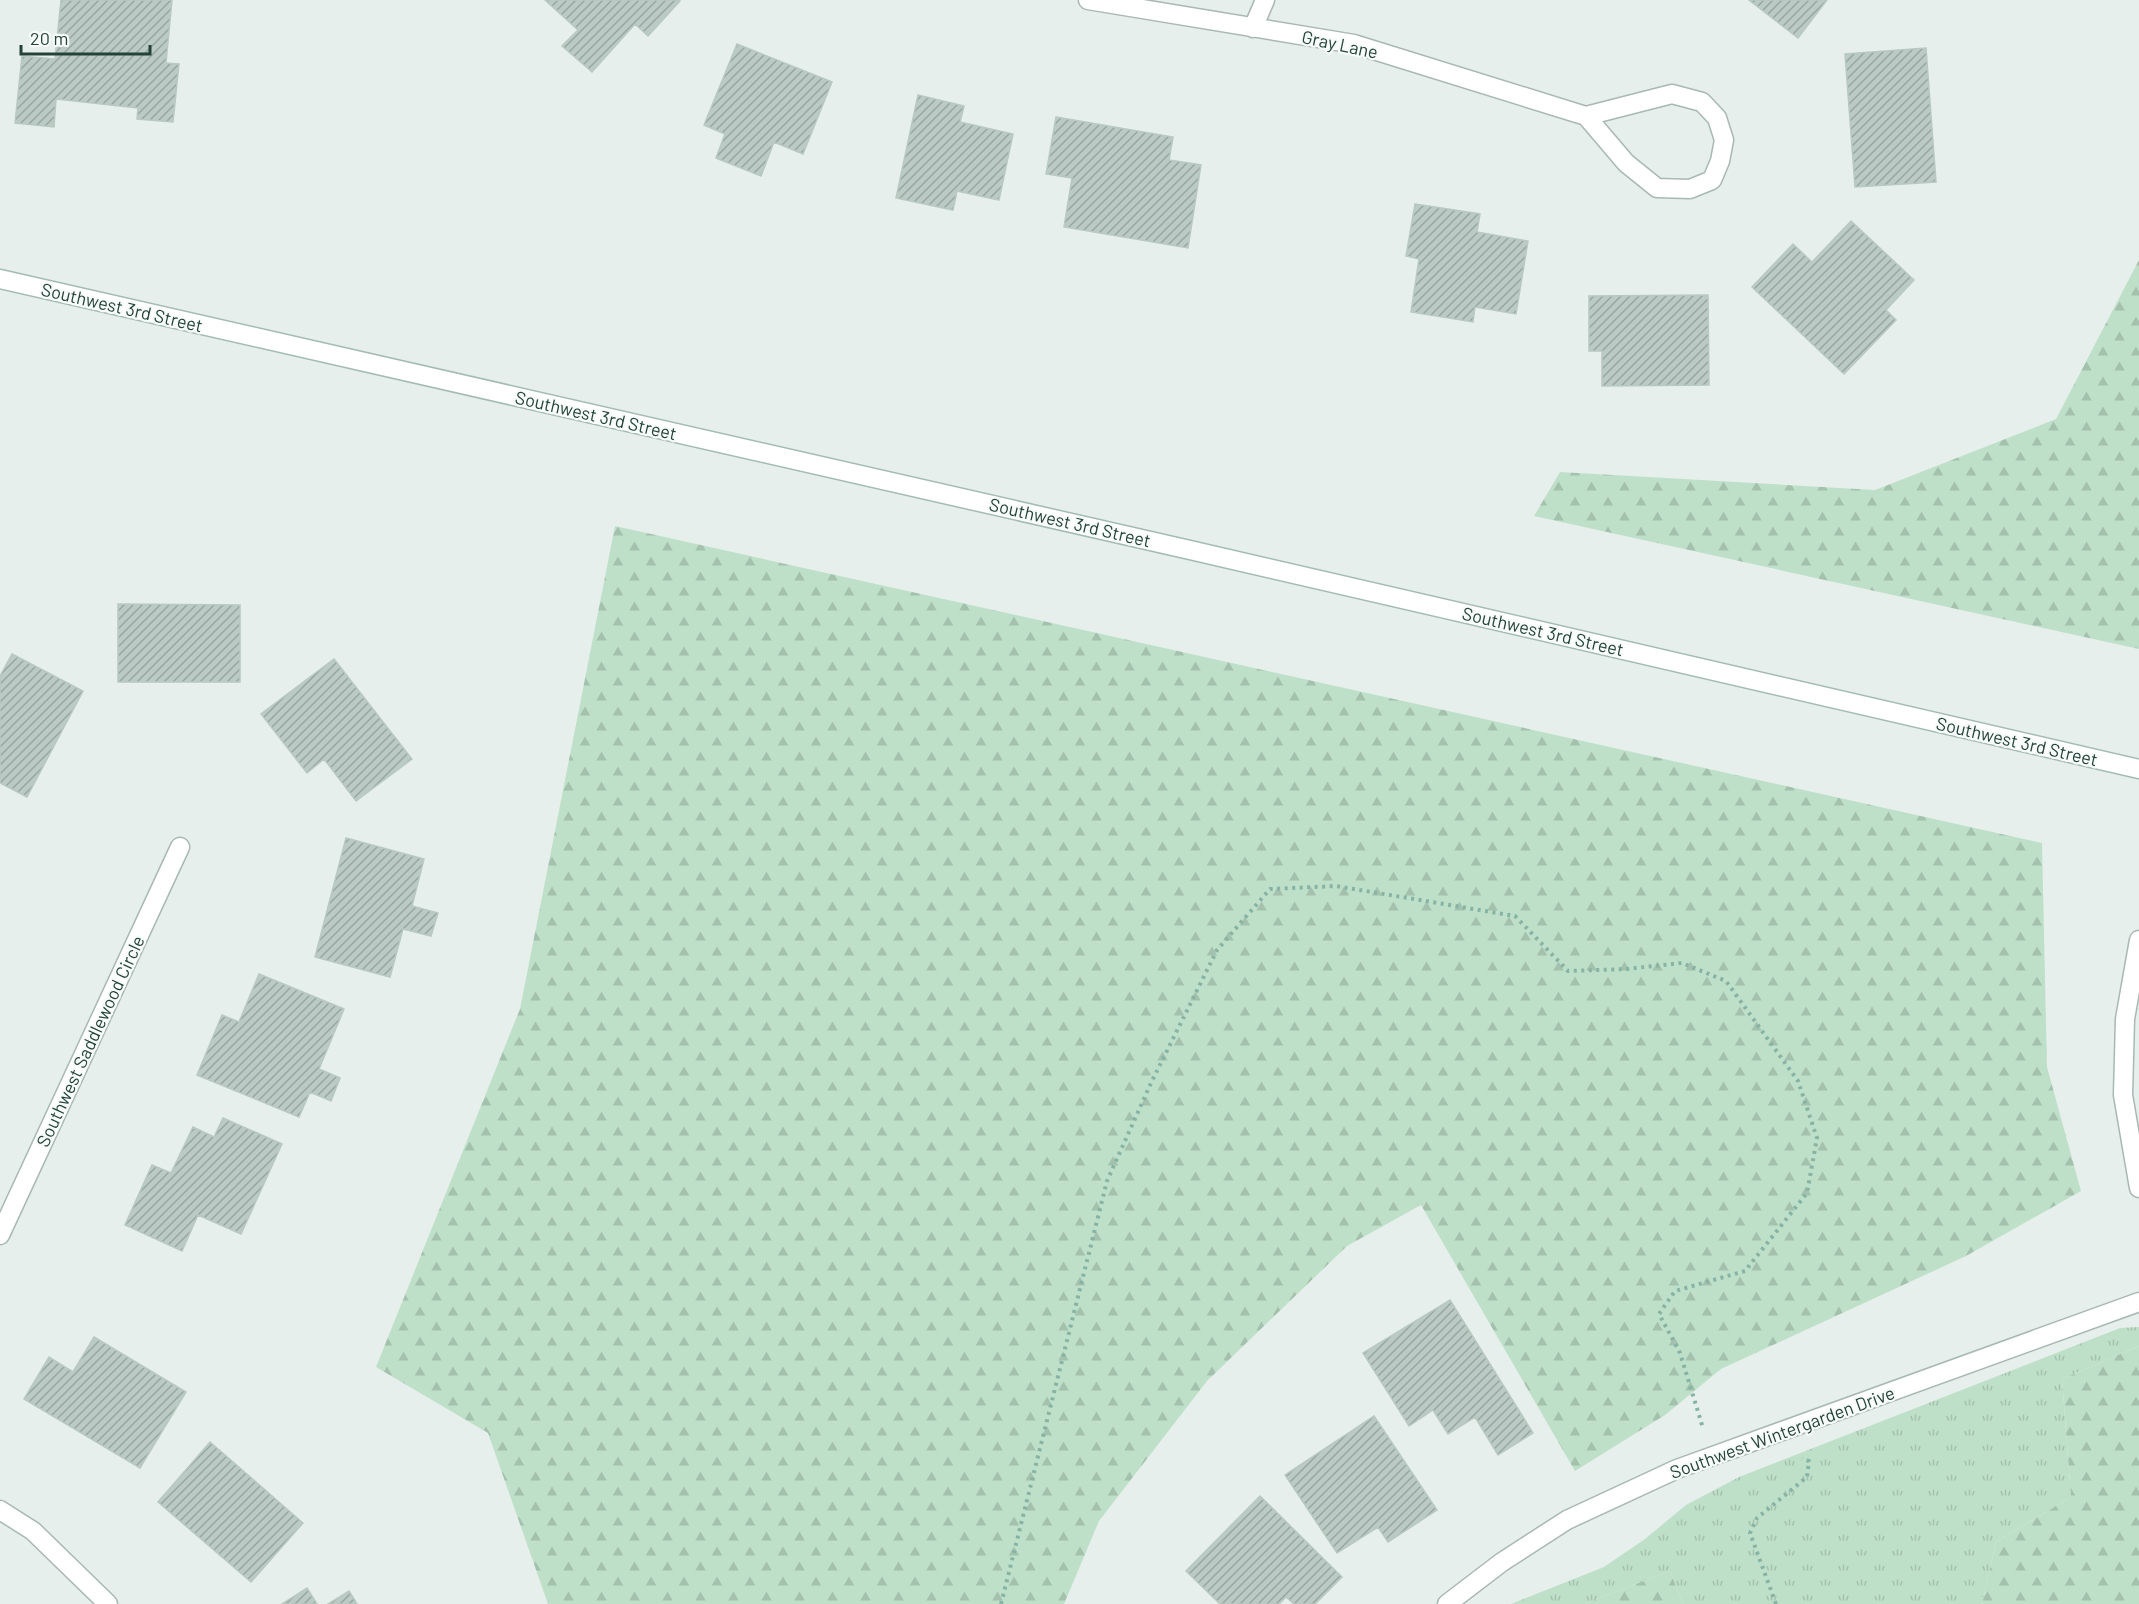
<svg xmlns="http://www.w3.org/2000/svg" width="2139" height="1604" font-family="Barlow,sans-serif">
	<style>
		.grass { fill: url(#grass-tufts) }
		.forest { fill: url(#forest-firs) }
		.building { fill: url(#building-hatch); stroke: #b8c9c2; stroke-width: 1.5 }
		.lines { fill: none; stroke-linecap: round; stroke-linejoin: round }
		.street-casing { stroke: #a8b8b2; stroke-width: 21 }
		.secondary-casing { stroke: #a4bbb3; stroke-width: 21 }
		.path { stroke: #86b3a5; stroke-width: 4; stroke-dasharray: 3 4.5; stroke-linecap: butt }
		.street { stroke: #fff; stroke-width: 18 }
		.secondary { stroke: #fff; stroke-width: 18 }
		.labels { text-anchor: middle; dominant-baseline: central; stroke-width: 4.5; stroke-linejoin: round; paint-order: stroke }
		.street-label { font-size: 18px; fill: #24423a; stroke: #f7fbf9 }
	</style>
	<defs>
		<pattern id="grass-tufts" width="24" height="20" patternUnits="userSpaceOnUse" patternTransform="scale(1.5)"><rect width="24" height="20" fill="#bfe0c8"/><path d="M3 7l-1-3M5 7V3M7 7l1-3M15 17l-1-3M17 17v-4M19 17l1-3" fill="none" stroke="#a4c1ad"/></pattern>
		<pattern id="forest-firs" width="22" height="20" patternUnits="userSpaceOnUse" patternTransform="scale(1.5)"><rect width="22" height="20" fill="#bfe0c8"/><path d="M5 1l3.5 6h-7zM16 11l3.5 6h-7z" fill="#a4c1ad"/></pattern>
		<pattern id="building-hatch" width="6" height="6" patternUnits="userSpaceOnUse" patternTransform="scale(1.5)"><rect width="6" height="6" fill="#bbcac4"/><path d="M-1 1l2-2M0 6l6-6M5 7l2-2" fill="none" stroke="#98a6a0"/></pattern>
	</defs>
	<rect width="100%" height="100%" fill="#e6efeb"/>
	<path class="grass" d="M 2139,1327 L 2139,1346 L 2062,1379 L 2071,1497 L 1996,1542 L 1982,1604 L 1683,1604 L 1670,1571 L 1584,1604 L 1511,1604 L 1604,1567 L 1645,1539 L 1686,1505 L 1739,1477 L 2120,1328 Z"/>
	<path class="forest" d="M 2139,260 L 2139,649 L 1534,516 L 1560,472 L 1875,490 L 2056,419 Z
		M 615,526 L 2042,843 L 2047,1067 L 2081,1191 L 1966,1256 L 1721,1369 L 1665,1415 L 1575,1471 L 1421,1205 L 1347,1246 L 1207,1381 L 1099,1521 L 1064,1604 L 548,1604 L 488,1433 L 376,1367 L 520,1009 Z
		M 2139,1346 L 2139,1604 L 1982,1604 L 1996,1542 L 2071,1497 L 2062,1379 Z
		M 1670,1571 L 1683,1604 L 1584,1604 Z"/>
	<path class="building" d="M 61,0 L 172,0 L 166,63 L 179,64 L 173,122 L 137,119 L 138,108 L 56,99 L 54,127 L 15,123 L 22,56 L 55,59 Z
		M 545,0 L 679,0 L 680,1 L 648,36 L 635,24 L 592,72 L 562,46 L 578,30 Z
		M 1749,0 L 1827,0 L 1798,38 Z
		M 737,44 L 832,82 L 803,154 L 774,142 L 761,176 L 716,158 L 725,134 L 704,125 Z
		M 1926,48 L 1936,182 L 1855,187 L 1845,54 Z
		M 918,95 L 964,106 L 960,122 L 1013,134 L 999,200 L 957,191 L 953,210 L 896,198 Z
		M 1056,117 L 1173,137 L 1169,160 L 1201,165 L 1188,248 L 1064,227 L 1072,178 L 1046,174 Z
		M 1415,204 L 1480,214 L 1477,232 L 1528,241 L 1516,314 L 1475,307 L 1473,322 L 1411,312 L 1419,259 L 1406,256 Z
		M 1851,221 L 1914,280 L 1886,310 L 1896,320 L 1844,374 L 1752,287 L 1793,244 L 1812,262 Z
		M 1708,295 L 1709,385 L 1602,386 L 1602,351 L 1589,351 L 1589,296 Z
		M 118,604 L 240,605 L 240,682 L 118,682 Z
		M 12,654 L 83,691 L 27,797 L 0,783 L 0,676 Z
		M 334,659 L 412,759 L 356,801 L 324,759 L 307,773 L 261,714 Z
		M 346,838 L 424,859 L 412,906 L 438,913 L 431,936 L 403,929 L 390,977 L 315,957 Z
		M 259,974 L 344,1009 L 319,1069 L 340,1078 L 331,1101 L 310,1092 L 299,1117 L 197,1075 L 222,1015 L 239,1022 Z
		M 223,1118 L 282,1144 L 241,1234 L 198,1215 L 182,1251 L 125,1225 L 152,1165 L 171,1173 L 193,1127 L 214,1137 Z
		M 1450,1300 L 1533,1433 L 1498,1455 L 1475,1417 L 1448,1434 L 1433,1410 L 1409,1426 L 1363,1353 Z
		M 94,1337 L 186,1392 L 140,1468 L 24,1399 L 49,1357 L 73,1372 Z
		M 1374,1416 L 1437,1510 L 1388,1542 L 1378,1527 L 1337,1553 L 1285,1475 Z
		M 210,1442 L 303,1523 L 251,1582 L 158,1502 Z
		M 1260,1496 L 1342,1577 L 1315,1604 L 1294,1604 L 1286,1597 L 1279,1604 L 1220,1604 L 1186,1571 Z
		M 307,1588 L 317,1604 L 282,1604 Z
		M 349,1591 L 357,1604 L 328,1604 Z"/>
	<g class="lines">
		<g class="street-casing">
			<path id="street" d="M 1088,0 L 1354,44 L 1586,116 L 1626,163 L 1657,188 L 1690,189 L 1712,180 L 1720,161 L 1724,140 L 1717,118 L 1702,102 L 1672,94 L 1586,116
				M 1253,28 L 1265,0
				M 2139,940 L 2125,1019 L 2123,1095 L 2139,1188
				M 0,1235 L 180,847
				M 0,1510 L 33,1531 L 108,1604
				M 1447,1604 L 1502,1562 L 1567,1520 L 1677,1469 L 2139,1302"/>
		</g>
		<g class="secondary-casing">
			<path id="secondary" d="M 0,279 L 1190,550 L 2139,769"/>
		</g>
		<path class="path" d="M 1001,1604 L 1107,1181 L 1151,1083 L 1217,950 L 1270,889 L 1336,886 L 1515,916 L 1568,971 L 1626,969 L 1682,963 L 1726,981 L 1798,1081 L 1817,1138 L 1807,1193 L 1745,1271 L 1675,1291 L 1659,1314 L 1680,1353 L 1703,1428
			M 1776,1604 L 1750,1533 L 1757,1518 L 1807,1477 L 1809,1461 L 1802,1459"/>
		<use href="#street" class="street"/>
		<use href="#secondary" class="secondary"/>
	</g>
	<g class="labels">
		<g class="street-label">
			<text transform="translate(1340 44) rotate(12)">Gray Lane</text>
			<text transform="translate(122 307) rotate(13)">Southwest 3rd Street</text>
			<text transform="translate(596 415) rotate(13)">Southwest 3rd Street</text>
			<text transform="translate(1070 522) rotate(13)">Southwest 3rd Street</text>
			<text transform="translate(1543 631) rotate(13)">Southwest 3rd Street</text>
			<text transform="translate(2017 741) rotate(13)">Southwest 3rd Street</text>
			<text transform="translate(90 1041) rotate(-65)">Southwest Saddlewood Circle</text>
			<text transform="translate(1782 1432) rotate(-20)">Southwest Wintergarden Drive</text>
		</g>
	</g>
	<path d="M21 45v9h129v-9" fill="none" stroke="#24423a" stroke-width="3"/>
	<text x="30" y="45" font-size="18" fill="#24423a" stroke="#f7fbf9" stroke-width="4.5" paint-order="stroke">20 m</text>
</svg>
